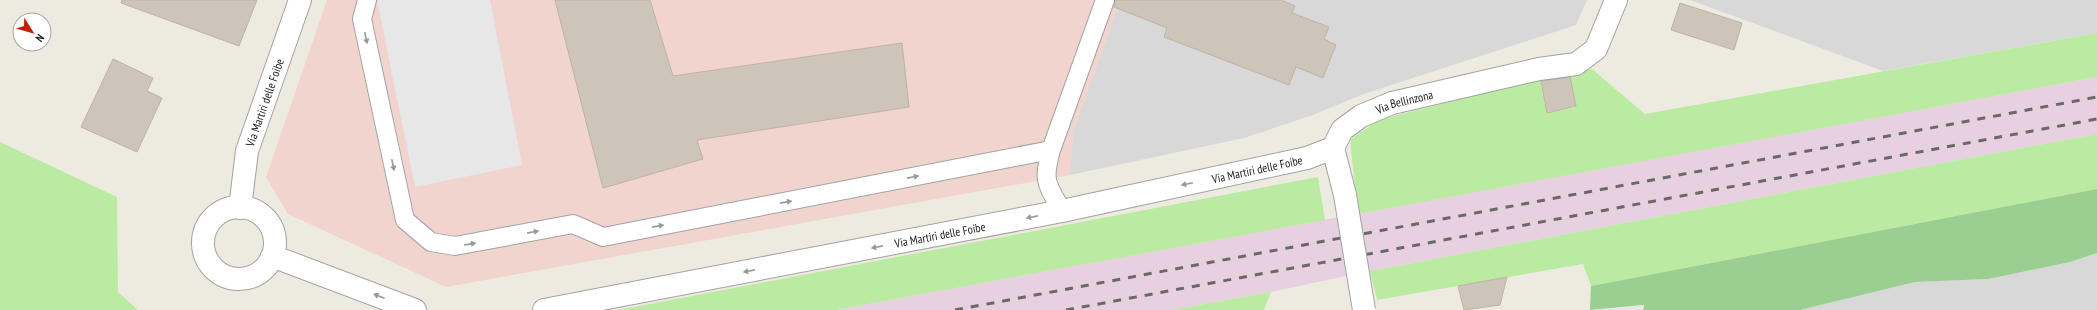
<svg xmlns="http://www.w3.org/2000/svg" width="2097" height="310" font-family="'PT Sans Narrow',sans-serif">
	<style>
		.residential { fill: #d9d8d8 }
		.commercial { fill: #f0d4cd }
		.industrial { fill: #e7d1e0 }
		.grass { fill: #bbeba2 }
		.forest { fill: #9bcf92 }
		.parking { fill: #e7e7e7 }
		.building { fill: #cdc5b9; stroke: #bfb3a2 }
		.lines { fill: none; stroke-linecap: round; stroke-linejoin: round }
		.service-casing { stroke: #a2a2a2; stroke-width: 20 }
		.minor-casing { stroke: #a2a2a2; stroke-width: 24 }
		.service { stroke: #fff; stroke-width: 18 }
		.minor { stroke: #fff; stroke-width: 22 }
		.rail { stroke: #696969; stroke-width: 3; stroke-dasharray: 8 8; stroke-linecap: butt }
		.minor-bridge-casing { stroke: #a2a2a2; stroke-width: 24; stroke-linecap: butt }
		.minor-bridge { stroke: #fff; stroke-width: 22 }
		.oneway { fill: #989898 }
		.labels { text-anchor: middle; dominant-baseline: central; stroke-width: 3.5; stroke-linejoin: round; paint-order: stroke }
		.street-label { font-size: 12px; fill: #1b1b1b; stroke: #fff }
	</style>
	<rect width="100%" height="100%" fill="#edebe0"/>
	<path class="residential" d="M 1120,0 L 1587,0 L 1576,25 L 1361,95 L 1313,115 L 1244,138 L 1070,175 L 1073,132 Z
		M 1690,0 L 2097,0 L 2097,33 L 1883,71 Z
		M 2097,253 L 2097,310 L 1800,310 L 1915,282 L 1988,279 L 2070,262 Z"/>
	<path class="commercial" d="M 327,0 L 1120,0 L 1073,132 L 1070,175 L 446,287 L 288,214 L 266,177 Z"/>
	<path class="industrial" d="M 2097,77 L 2097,134 L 1370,271 L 1271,292 L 1172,310 L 836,310 Z"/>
	<path class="grass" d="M 2097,33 L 2097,77 L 1358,214 L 1350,140 L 1378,120 L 1540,79 L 1547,113 L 1576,107 L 1569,73 L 1592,69 L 1645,114 Z
		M 2097,134 L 2097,189 L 1591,286 L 1583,264 L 1377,300 L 1370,271 Z
		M 0,142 L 117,197 L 118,292 L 138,310 L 0,310 Z
		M 1318,177 L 1325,220 L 836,310 L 618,310 Z
		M 1271,292 L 1264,310 L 1172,310 Z"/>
	<path class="forest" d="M 2097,189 L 2097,253 L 2070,262 L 1988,279 L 1915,282 L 1800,310 L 1643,310 L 1644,305 L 1590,310 L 1591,286 Z"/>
	<path class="parking" d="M 377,0 L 490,0 L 522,165 L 415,187 Z
		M 1644,305 L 1643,310 L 1593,310 Z"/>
	<path class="building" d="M 122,0 L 257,0 L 239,46 L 121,3 Z
		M 555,0 L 650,0 L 673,76 L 902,43 L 909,107 L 697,140 L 703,159 L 603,188 Z
		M 1115,0 L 1281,0 L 1295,6 L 1292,13 L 1329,27 L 1324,39 L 1336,45 L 1323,78 L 1296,67 L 1289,85 L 1164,37 L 1167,28 L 1114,7 Z
		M 1680,3 L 1742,23 L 1734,50 L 1671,30 Z
		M 113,59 L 153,78 L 147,91 L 162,98 L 137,152 L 81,127 Z
		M 1570,77 L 1576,106 L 1547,113 L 1541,81 Z
		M 1507,277 L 1500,305 L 1464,310 L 1458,286 Z"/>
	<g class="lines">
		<g class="service-casing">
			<path id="service" d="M 367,0 L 362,19 L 405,220 L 431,242 L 455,246 L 573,224 L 603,237 L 1051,150
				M 1062,211 C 1047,184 1042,182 1051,150 L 1105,0"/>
		</g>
		<g class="minor-casing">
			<g id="minor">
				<path id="s1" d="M 1345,195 L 1333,148 L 1342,130 L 1361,116 L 1392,103 L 1539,69 L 1576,64 L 1596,49 L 1616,0"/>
				<circle cx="239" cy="243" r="36"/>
				<path id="s2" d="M 240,208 L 247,151 L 300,0"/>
				<path d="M 272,256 L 415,310"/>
				<path id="s3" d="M 544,310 L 1062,211 L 1307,158 L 1333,148"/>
			</g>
		</g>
		<use href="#service" class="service"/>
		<use href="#minor" class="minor"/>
		<path class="rail" d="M 955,310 L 2097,97
			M 1066,310 L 2097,119"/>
		<g class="minor-bridge-casing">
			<path id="minor-bridge" d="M 1345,195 L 1364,310"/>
		</g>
		<use href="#minor-bridge" class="minor-bridge"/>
	</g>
	<defs><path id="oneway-solid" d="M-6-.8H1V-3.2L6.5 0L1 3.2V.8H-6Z"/></defs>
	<g class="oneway">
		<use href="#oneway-solid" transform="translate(366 38) rotate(78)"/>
		<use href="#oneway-solid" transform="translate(393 165) rotate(78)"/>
		<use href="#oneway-solid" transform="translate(913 177) rotate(-11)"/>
		<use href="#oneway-solid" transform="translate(1187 184) rotate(168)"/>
		<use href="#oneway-solid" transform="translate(786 202) rotate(-11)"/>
		<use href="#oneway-solid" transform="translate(1032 217) rotate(169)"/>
		<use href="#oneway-solid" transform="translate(658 226) rotate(-11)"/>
		<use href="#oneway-solid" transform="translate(533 232) rotate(-11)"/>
		<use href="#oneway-solid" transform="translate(470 244) rotate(-9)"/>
		<use href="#oneway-solid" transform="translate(877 247) rotate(169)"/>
		<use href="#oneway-solid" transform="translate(749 271) rotate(169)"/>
		<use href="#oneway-solid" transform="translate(379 296) rotate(-159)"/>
	</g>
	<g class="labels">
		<g class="street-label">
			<text stroke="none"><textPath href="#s2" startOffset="109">Via Martiri delle Foibe</textPath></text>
			<text stroke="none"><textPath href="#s1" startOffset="138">Via Bellinzona</textPath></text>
			<text stroke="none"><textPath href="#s3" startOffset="727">Via Martiri delle Foibe</textPath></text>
			<text stroke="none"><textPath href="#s3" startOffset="403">Via Martiri delle Foibe</textPath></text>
		</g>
	</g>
	<g transform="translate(32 32) rotate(127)"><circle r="19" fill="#ffffff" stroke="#a4a4a4"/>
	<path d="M0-3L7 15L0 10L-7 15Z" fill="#c61e00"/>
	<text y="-6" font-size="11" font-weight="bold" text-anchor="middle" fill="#1b1b1b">N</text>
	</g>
</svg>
